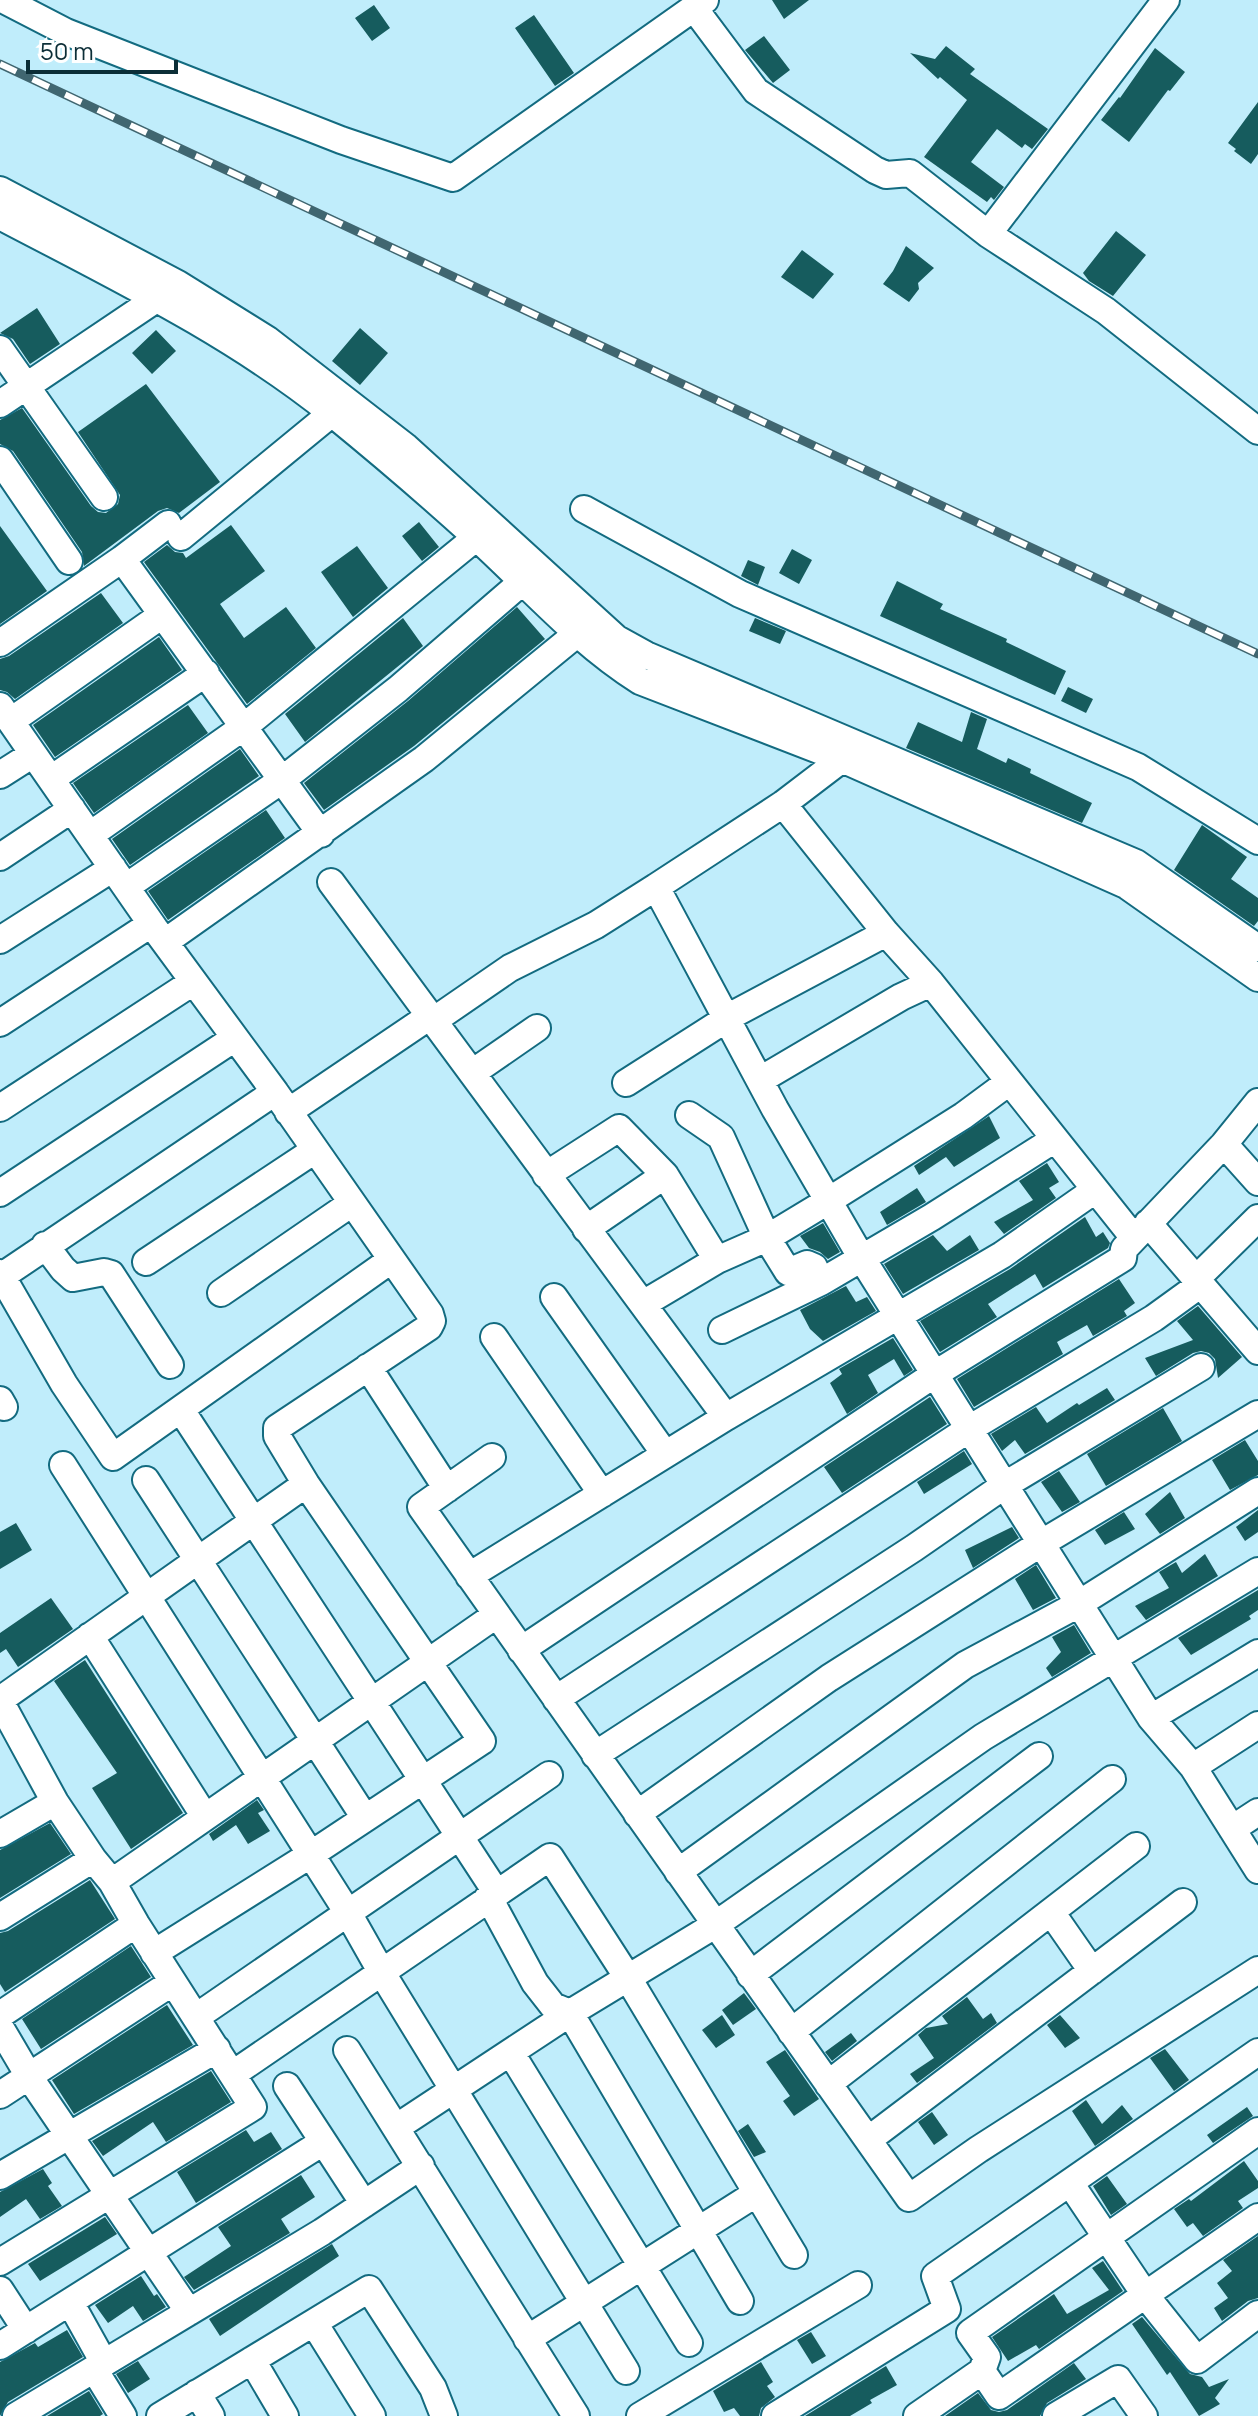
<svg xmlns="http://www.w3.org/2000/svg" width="1258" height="2416" font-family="Manrope,sans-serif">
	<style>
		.building { fill: #165c5e }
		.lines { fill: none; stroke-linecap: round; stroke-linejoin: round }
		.minor-casing { stroke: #136b80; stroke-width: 30 }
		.minor { stroke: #fff; stroke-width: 26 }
		.rail-casing { stroke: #406670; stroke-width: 9 }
		.rail { stroke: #fff; stroke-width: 6; stroke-dasharray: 18; stroke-linecap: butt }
	</style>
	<rect width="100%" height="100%" fill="#c0edfb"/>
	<path class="building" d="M 772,0 L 809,0 L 784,19 Z
		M 374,5 L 390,28 L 372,41 L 355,18 Z
		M 534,15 L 574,73 L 555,86 L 515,28 Z
		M 764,36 L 790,70 L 773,83 L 745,50 Z
		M 946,46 L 975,69 L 970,74 L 1048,129 L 1032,149 L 1025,144 L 1022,148 L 997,129 L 971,162 L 1004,187 L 994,200 L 991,197 L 987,202 L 924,157 L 967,100 L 940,77 L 938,79 L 910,53 L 935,59 Z
		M 1155,48 L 1185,72 L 1170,91 L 1168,90 L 1129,142 L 1101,120 L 1119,97 L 1120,98 Z
		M 1258,102 L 1258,154 L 1251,164 L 1234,151 L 1236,149 L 1228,143 Z
		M 1116,231 L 1146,255 L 1113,296 L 1089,281 L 1083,273 Z
		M 906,246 L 934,268 L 918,283 L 919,289 L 909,302 L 883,284 L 893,271 Z
		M 802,250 L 834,274 L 813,299 L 781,277 Z
		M 37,308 L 60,344 L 30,364 L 13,339 L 0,333 Z
		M 360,328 L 388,353 L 360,385 L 332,361 Z
		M 156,330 L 176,351 L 152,374 L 132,353 Z
		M 146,384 L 220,482 L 179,513 L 167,508 L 158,511 L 84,566 L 82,552 L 13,451 L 0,444 L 0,420 L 22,408 L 91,506 L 98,512 L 106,513 L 118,504 L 120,495 L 78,432 Z
		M 419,522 L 439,547 L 422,561 L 402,536 Z
		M 231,525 L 265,571 L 220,604 L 244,638 L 286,607 L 316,648 L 247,704 L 144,562 L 167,545 L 175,552 L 183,553 L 186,558 Z
		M 0,526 L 47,591 L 0,624 Z
		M 357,546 L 388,588 L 353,617 L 321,572 Z
		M 792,549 L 812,560 L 799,584 L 779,573 Z
		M 748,560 L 765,567 L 758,585 L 741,576 Z
		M 897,581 L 943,604 L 940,609 L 1007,639 L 1006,642 L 1066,671 L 1055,695 L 880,616 Z
		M 101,593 L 123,623 L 15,699 L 7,692 L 0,690 L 0,659 L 9,656 Z
		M 517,607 L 545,639 L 414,746 L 324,810 L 304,783 L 408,701 Z
		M 403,618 L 423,646 L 305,742 L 285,714 Z
		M 755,618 L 786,631 L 780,644 L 749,631 Z
		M 159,637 L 182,670 L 55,757 L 33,725 Z
		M 1068,687 L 1093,699 L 1086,713 L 1061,701 Z
		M 188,705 L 208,733 L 94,813 L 73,783 Z
		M 971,712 L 987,719 L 977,749 L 1006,763 L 1008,758 L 1031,769 L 1030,773 L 1092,803 L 1082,823 L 906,748 L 918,722 L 962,742 Z
		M 240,749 L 259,776 L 130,865 L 112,839 Z
		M 266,810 L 285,838 L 168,920 L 148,891 Z
		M 1202,825 L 1247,857 L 1231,879 L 1258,898 L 1258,921 L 1254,926 L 1174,870 Z
		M 989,1116 L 1000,1138 L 954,1167 L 946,1157 L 919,1175 L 914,1166 Z
		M 1047,1163 L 1059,1182 L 1049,1188 L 1056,1198 L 1004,1234 L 994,1222 L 1033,1200 L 1019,1181 Z
		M 917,1188 L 926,1202 L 887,1225 L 880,1212 Z
		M 1085,1217 L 1096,1237 L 1103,1232 L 1110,1243 L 1108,1248 L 1043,1288 L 1035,1274 L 988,1304 L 997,1317 L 940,1352 L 920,1321 L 1010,1269 Z
		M 823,1223 L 840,1252 L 828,1259 L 820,1252 L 809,1248 L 800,1236 Z
		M 933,1235 L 947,1251 L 970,1235 L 979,1250 L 903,1294 L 884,1264 Z
		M 1119,1279 L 1135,1303 L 1124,1311 L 1127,1316 L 1093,1336 L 1087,1325 L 1057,1342 L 1063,1354 L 974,1407 L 957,1379 Z
		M 846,1286 L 856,1302 L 867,1297 L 876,1311 L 823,1341 L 810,1329 L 800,1310 Z
		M 1198,1306 L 1242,1357 L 1218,1378 L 1215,1359 L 1209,1353 L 1201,1351 L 1193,1353 L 1156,1376 L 1145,1358 L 1193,1340 L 1177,1321 Z
		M 893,1338 L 913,1370 L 904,1376 L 894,1359 L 868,1375 L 878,1393 L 847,1414 L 830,1383 L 842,1374 L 839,1369 Z
		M 1107,1388 L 1115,1400 L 1025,1454 L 1015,1440 L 1002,1451 L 991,1434 L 1036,1407 L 1047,1423 L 1077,1403 L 1079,1405 Z
		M 930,1397 L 947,1424 L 842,1493 L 824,1467 Z
		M 1163,1408 L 1182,1441 L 1106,1486 L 1087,1454 Z
		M 1245,1440 L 1258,1461 L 1258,1475 L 1230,1490 L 1212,1460 Z
		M 964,1451 L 972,1464 L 924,1494 L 917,1482 Z
		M 1059,1471 L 1080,1502 L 1062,1512 L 1041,1482 Z
		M 1170,1492 L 1185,1518 L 1160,1534 L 1145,1514 Z
		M 1258,1510 L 1258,1532 L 1245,1541 L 1236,1527 Z
		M 1124,1512 L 1135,1529 L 1105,1545 L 1095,1530 Z
		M 16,1523 L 32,1550 L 0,1569 L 0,1532 Z
		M 1012,1527 L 1019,1538 L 973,1568 L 965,1550 Z
		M 1205,1554 L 1218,1576 L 1146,1620 L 1135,1606 L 1169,1588 L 1159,1572 L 1176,1562 L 1182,1573 Z
		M 1036,1565 L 1056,1598 L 1033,1610 L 1015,1579 Z
		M 1258,1590 L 1258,1610 L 1249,1616 L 1251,1619 L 1191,1655 L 1178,1638 Z
		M 51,1598 L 73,1629 L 18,1667 L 6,1649 L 0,1653 L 0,1633 Z
		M 1074,1625 L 1091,1653 L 1052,1677 L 1046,1668 L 1061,1652 L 1052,1637 Z
		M 85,1660 L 183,1813 L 131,1849 L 92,1788 L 117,1773 L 54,1681 Z
		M 257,1800 L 264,1810 L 258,1813 L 270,1831 L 248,1844 L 236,1825 L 213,1841 L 209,1834 Z
		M 50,1823 L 71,1854 L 0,1898 L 0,1850 Z
		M 90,1880 L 115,1919 L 5,1992 L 0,1984 L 0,1933 L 8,1931 Z
		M 131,1946 L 151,1977 L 41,2049 L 22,2019 Z
		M 744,1993 L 756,2009 L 733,2025 L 722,2010 Z
		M 967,1997 L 983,2019 L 991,2013 L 997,2023 L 917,2083 L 910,2074 L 934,2058 L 918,2035 L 926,2028 L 948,2024 L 942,2016 Z
		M 167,2005 L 193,2045 L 74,2114 L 52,2080 Z
		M 722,2015 L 735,2035 L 716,2048 L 702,2030 Z
		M 1060,2015 L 1080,2038 L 1065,2048 L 1047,2025 Z
		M 851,2033 L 857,2041 L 832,2061 L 825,2052 Z
		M 1165,2049 L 1189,2080 L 1174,2091 L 1150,2058 Z
		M 785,2050 L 819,2099 L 794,2116 L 783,2101 L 790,2096 L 766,2062 Z
		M 211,2071 L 231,2102 L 166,2142 L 153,2122 L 103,2156 L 92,2141 Z
		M 1086,2100 L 1102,2124 L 1122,2105 L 1133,2119 L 1095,2146 L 1072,2111 Z
		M 1247,2107 L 1253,2116 L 1213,2143 L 1207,2135 Z
		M 932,2112 L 948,2135 L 934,2145 L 918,2122 Z
		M 748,2124 L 766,2152 L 754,2157 L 738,2131 Z
		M 246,2130 L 254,2142 L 271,2132 L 282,2149 L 196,2203 L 177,2172 Z
		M 1244,2161 L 1258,2181 L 1258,2188 L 1238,2201 L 1243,2208 L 1203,2236 L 1193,2223 L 1187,2227 L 1174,2209 L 1189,2199 L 1191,2201 Z
		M 43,2169 L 52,2183 L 48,2186 L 62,2206 L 40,2219 L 26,2199 L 0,2217 L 0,2192 Z
		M 301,2175 L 315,2197 L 281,2219 L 290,2233 L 194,2290 L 184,2277 L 231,2246 L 218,2227 Z
		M 1107,2176 L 1127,2204 L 1111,2215 L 1093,2186 Z
		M 105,2217 L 117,2234 L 40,2281 L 28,2264 Z
		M 1258,2236 L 1258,2298 L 1248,2301 L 1222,2321 L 1214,2308 L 1228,2298 L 1217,2283 L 1232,2271 L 1223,2260 Z
		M 332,2244 L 339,2256 L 220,2336 L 209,2319 Z
		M 1103,2261 L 1123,2291 L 1039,2349 L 1036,2345 L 1008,2361 L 992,2337 L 1054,2294 L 1067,2314 L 1109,2290 L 1092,2268 Z
		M 141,2276 L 154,2296 L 157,2294 L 166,2307 L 143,2321 L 133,2306 L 108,2323 L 95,2305 Z
		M 1142,2317 L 1190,2374 L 1202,2377 L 1209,2387 L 1229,2379 L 1215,2398 L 1220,2404 L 1199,2416 L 1170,2372 L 1167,2375 L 1132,2324 Z
		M 67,2330 L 83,2357 L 8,2402 L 0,2416 L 0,2362 L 35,2343 L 38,2347 Z
		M 811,2332 L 826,2356 L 812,2364 L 797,2340 Z
		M 138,2361 L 150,2379 L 128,2393 L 116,2374 Z
		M 761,2362 L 773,2382 L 767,2386 L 775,2397 L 761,2408 L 759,2416 L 740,2416 L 734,2408 L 724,2412 L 713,2391 Z
		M 1074,2363 L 1086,2379 L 1047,2403 L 1040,2416 L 945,2416 L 978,2393 L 991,2410 L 999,2412 L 1007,2410 Z
		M 886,2366 L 897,2385 L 870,2400 L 872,2403 L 850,2416 L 805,2416 Z
		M 89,2391 L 103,2414 L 100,2416 L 47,2416 Z"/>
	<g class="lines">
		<g class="minor-casing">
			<path id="minor" d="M 4,0 L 66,32 L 341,140 L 453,178 L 705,0
				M 694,8 L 756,91 L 875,170 L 886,175 L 910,173 L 988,234 L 1106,311 L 1258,431
				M 0,190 L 178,284 L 268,340 L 406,447 L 617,639 L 646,655 L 1136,863 L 1258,948
				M 0,216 C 114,276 233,333 333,414 C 382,454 430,495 476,537 C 530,586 578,642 640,681 L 842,759 L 1126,885 L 1258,978
				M 988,234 L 1166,0
				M 0,349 L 104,497
				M 0,404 L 168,291
				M 0,460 L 69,561
				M 584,509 L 740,594 L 1138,767 L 1258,841
				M 181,537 L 332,413
				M 122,559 L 321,834
				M 0,643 L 122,559 L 168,524
				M 0,706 L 155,929 L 275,1092 L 430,1314 L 432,1321 L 429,1327 L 277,1428 L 277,1436 L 306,1484 L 482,1741 L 310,1855 L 154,1953
				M 11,721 L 162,615
				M 842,759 L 783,804 L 656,887 L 775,1109 L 861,1257 L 1151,1718 L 1193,1767 L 1258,1870
				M 0,775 L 33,754
				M 51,779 L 206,673
				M 783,804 L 886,933 L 931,983 L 1134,1238
				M 90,835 L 245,726 L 489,527
				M 0,857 L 72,809
				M 331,882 L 726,1417
				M 126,887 L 282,780 L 398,689 L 522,582
				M 0,940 L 113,868
				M 165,942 L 424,759 L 590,623
				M 433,1021 L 510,968 L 596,925 L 656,887
				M 0,1023 L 151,924
				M 472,1073 L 537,1028
				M 760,1080 L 901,997 L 931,983
				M 626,1083 L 734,1014 L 886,933
				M 0,1108 L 193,982
				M 288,1112 L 430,1016
				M 689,1115 L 721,1137 L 767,1238 L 788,1272 L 807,1264 L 814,1267 L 821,1282
				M 1224,1144 L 1258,1182
				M 546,1175 L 619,1128 L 665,1175
				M 0,1193 L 235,1038
				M 1148,1223 L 1258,1351
				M 586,1229 L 665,1175 L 717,1260
				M 45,1245 L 63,1269 L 73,1278 L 104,1272 L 111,1274 L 170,1365
				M 146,1262 L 315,1150
				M 0,1273 L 64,1384 L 113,1457 L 391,1260
				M 2,1276 L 275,1092
				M 1196,1279 L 1258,1218
				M 221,1293 L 352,1203
				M 554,1297 L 665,1454
				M 643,1304 L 717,1260 L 767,1238 L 828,1201 L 963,1116 L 1009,1082
				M 722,1330 L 821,1282 L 932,1217 L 1055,1139
				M 494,1337 L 602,1494
				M 368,1367 L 447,1489
				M 0,1400 L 4,1407
				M 181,1410 L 496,1892
				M 492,1457 L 421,1507 L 909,2198 L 979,2149 L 1258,1970
				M 63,1465 L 348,1913 L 382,1973 L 626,2371
				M 146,1480 L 365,1818
				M 469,1576 L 726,1417 L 1002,1255 L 1095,1190
				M 90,1636 L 205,1817
				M 521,1650 L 935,1374 L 1123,1258 L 1124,1249 L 1224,1144 L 1258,1102
				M 556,1699 L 969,1429 L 1154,1318 L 1201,1284
				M 0,1700 L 306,1484
				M 0,1701 L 55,1802 L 93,1859 L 112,1882 L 136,1924 L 253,2107 L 0,2262
				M 1151,1718 L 1258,1653
				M 595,1755 L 914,1548 L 1005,1485 L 1201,1367
				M 1193,1767 L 1258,1725
				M 637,1814 L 829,1678 L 1040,1544 L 1258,1414
				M 1232,1829 L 1258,1812
				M 0,1834 L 55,1802
				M 678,1872 L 965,1665 L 1077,1605 L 1258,1491
				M 112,1882 L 496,1615
				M 487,1899 L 495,1909 L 535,1983 L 553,2006 L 570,2013 L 740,2301
				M 1051,1912 L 1092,1971
				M 0,1917 L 93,1859
				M 750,1975 L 1039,1756
				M 0,2015 L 136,1924
				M 196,2017 L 549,1775
				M 0,2027 L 30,2078 L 189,2312
				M 791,2032 L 1112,1779
				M 347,2050 L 576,2416
				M 511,2053 L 689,2343
				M 233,2074 L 550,1857 L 628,1978 L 794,2255
				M 828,2084 L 1136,1846
				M 287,2086 L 364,2204
				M 0,2095 L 173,1982
				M 397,2127 L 570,2013 L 715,1925 L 983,1737 L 1258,1571
				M 868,2140 L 1183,1902
				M 0,2176 L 217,2049
				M 1070,2183 L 1146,2296 L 1197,2360 L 1258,2314
				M 0,2290 L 26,2330
				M 70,2302 L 104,2363
				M 314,2323 L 372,2416
				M 527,2339 L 757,2193
				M 0,2346 L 323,2142
				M 252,2360 L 285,2416
				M 94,2369 L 123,2416
				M 982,2371 L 999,2396 L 1258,2217
				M 197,2393 L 211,2416
				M 16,2416 L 322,2232 L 421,2166
				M 160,2416 L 369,2289 L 433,2388 L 444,2416
				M 640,2416 L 858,2285
				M 775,2416 L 947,2309 L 935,2276 L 1258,2052
				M 917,2416 L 982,2371 L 987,2357 L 970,2333 L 1258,2131
				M 1056,2416 L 1118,2379 L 1144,2416"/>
		</g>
		<use href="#minor" class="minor"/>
		<g class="rail-casing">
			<path id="rail" d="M 0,64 L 1258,654"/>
		</g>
		<use href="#rail" class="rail"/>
	</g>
	<path d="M28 60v12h148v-12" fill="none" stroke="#0c2e37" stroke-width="4"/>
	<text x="40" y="60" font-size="24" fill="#0c2e37" stroke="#ffffff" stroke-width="6" paint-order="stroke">50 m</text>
</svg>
